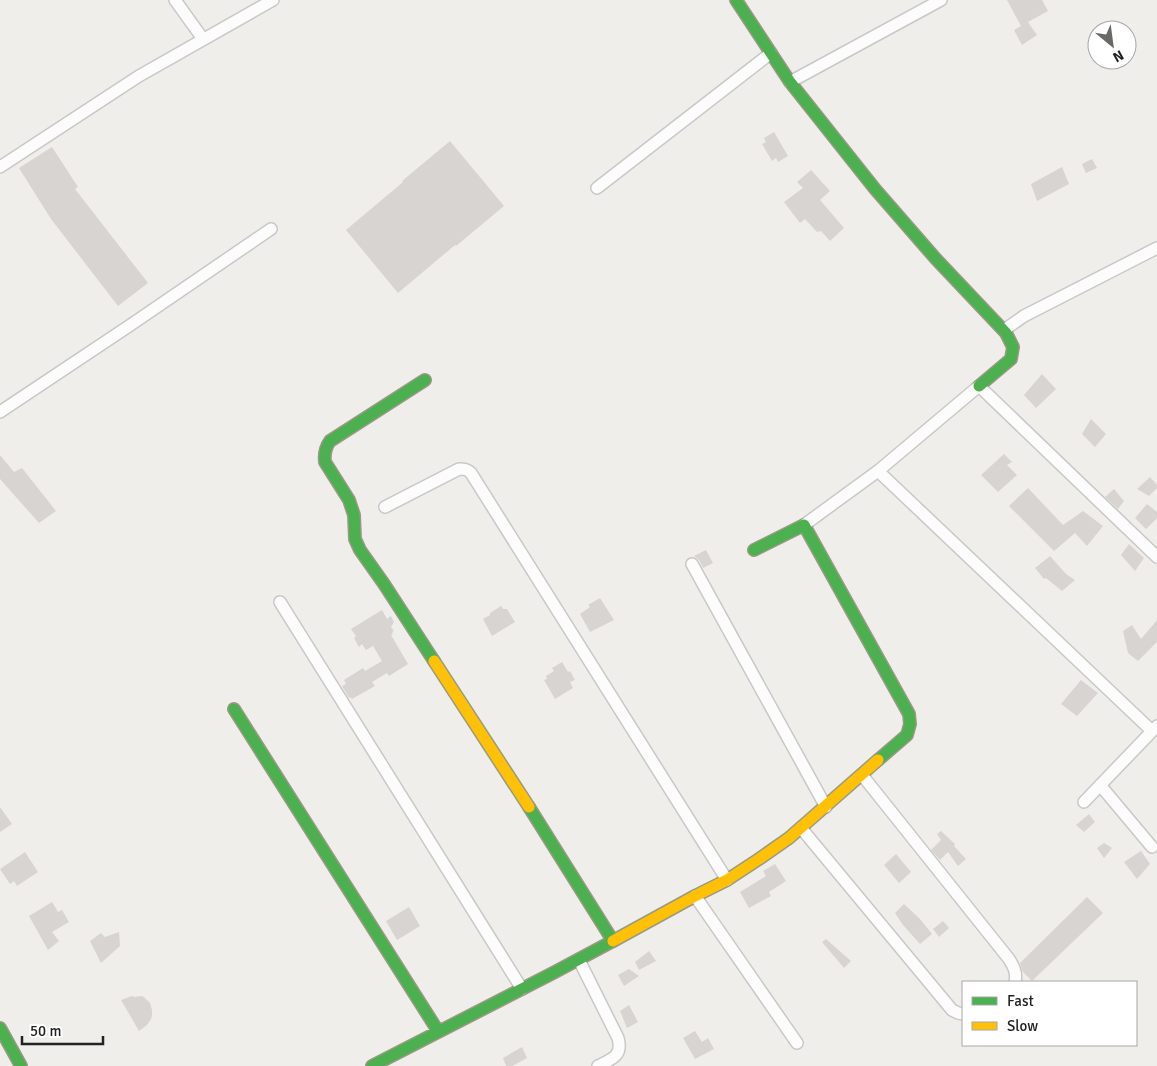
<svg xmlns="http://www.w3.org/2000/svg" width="1157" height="1066" font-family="Signika,sans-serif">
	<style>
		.building { fill: #d7d4d2 }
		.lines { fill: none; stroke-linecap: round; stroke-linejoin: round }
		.street-casing { stroke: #c9c8c7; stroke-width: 14 }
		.fast-casing { stroke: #999a82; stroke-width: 14 }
		.slow-casing { stroke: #999a82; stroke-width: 14 }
		.street { stroke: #fdfcfc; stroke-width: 11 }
		.fast { stroke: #4caf50; stroke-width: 11 }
		.slow { stroke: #ffc107; stroke-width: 11 }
	</style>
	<rect width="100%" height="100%" fill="#f0eeeb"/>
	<path class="building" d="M 1007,0 L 1042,0 L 1048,11 L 1028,22 L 1037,35 L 1022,45 L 1014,30 L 1021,26 Z
		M 774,132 L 788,156 L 778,162 L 776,158 L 772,161 L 762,144 L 766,142 L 764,138 Z
		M 450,141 L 504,206 L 456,246 L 455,245 L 398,293 L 346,230 L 403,182 L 402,181 Z
		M 52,147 L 78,187 L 75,189 L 148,283 L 118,306 L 51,219 L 19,168 Z
		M 1092,159 L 1097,168 L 1086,173 L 1082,164 Z
		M 1062,167 L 1069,184 L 1037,201 L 1031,184 Z
		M 811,170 L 830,191 L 820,200 L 844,228 L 830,241 L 821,231 L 817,232 L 805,219 L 800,223 L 784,202 L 803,188 L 797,182 Z
		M 1042,374 L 1056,389 L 1036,408 L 1024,395 Z
		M 1091,419 L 1106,434 L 1095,447 L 1082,434 Z
		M 1004,454 L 1012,462 L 1007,465 L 1017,475 L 998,492 L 981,475 Z
		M 0,455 L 14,472 L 22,468 L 56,511 L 39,523 L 0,479 Z
		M 1150,477 L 1157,485 L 1157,488 L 1149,496 L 1137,489 Z
		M 1028,488 L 1063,525 L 1083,511 L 1103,526 L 1087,546 L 1075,533 L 1054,551 L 1009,506 Z
		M 1114,489 L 1124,501 L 1118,509 L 1105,497 Z
		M 1147,504 L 1157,512 L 1157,518 L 1146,529 L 1135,518 Z
		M 1129,544 L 1144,558 L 1135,571 L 1121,555 Z
		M 706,550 L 713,563 L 703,568 L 699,560 L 694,556 Z
		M 1050,556 L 1066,574 L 1075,580 L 1062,591 L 1046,578 L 1044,579 L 1035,568 Z
		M 600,598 L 614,620 L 590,632 L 580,614 L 590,607 L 588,605 Z
		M 501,606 L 503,609 L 507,609 L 515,622 L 492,636 L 483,619 L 490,615 L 490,613 Z
		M 382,610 L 387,619 L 391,616 L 394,622 L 391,627 L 394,631 L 392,632 L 393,634 L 391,635 L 408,664 L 389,676 L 387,673 L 372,682 L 375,686 L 352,699 L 350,697 L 349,698 L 342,686 L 346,684 L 344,680 L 363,668 L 365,671 L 382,661 L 373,646 L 366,650 L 362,644 L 359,647 L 354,638 L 356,636 L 351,629 Z
		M 1157,620 L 1157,642 L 1138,661 L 1128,653 L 1123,631 L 1132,625 L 1141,639 Z
		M 562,662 L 568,672 L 570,671 L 575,680 L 570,682 L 573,688 L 555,699 L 544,680 L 547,679 L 546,676 L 554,671 L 552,668 Z
		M 1081,680 L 1098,693 L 1077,716 L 1061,704 Z
		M 0,807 L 12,824 L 0,832 Z
		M 1089,814 L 1095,822 L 1084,832 L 1076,825 Z
		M 941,831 L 955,844 L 954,846 L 966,859 L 958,866 L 948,852 L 940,860 L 931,850 L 941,840 L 937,834 Z
		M 1104,843 L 1112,848 L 1104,858 L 1097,848 Z
		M 1141,851 L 1150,864 L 1137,879 L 1124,862 Z
		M 25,852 L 38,872 L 17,886 L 14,881 L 10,884 L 0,869 Z
		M 896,854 L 911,872 L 899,883 L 884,865 Z
		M 775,864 L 786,881 L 769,892 L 771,896 L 749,908 L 740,892 L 766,876 L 763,871 Z
		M 1087,897 L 1103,913 L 1032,981 L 1023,972 L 1020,963 Z
		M 52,902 L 58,912 L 62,910 L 69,922 L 52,932 L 59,941 L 48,950 L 29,916 Z
		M 904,904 L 920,919 L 932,934 L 920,944 L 903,925 L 895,913 Z
		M 409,907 L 420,926 L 397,940 L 386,921 Z
		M 943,921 L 949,928 L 939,937 L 933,929 Z
		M 119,932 L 120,946 L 101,963 L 90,941 L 101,933 L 105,937 Z
		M 826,939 L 851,961 L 844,968 L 822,942 Z
		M 649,951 L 656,961 L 639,970 L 635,962 Z
		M 629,969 L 639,976 L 624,986 L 618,975 Z
		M 132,996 L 134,997 L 142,996 L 145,998 L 150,1003 L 152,1010 L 152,1016 L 151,1019 L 147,1025 L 139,1031 L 121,1000 Z
		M 629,1005 L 638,1022 L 627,1028 L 620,1011 Z
		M 695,1031 L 702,1042 L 708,1038 L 714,1049 L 695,1059 L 683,1038 Z
		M 522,1047 L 527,1058 L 512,1066 L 506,1066 L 503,1058 Z"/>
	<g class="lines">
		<g class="street-casing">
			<path id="street" d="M 175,0 L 203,39
				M 790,82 L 941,0
				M 0,167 L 139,76 L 273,0
				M 597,188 L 771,53
				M 1004,330 L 1024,316 L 1157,248
				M 0,412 L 129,326 L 271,229
				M 878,471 L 1152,731
				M 385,507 L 459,469 C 464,469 467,469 471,473 L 727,880
				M 804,525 L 878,471 L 979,386 L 1157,557
				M 692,564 L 826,807
				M 280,602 L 522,989
				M 862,775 L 1009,959 C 1014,967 1017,973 1015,982
				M 1100,785 L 1152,847
				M 1084,802 L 1157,726
				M 801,828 L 952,1010 L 958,1013 L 963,1014
				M 695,896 L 797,1043
				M 579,960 L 618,1038 C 623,1056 612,1059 598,1066"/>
		</g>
		<g class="fast-casing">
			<path id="fast" d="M 736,0 L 790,82 L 875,189 L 936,259 L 1006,333 L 1013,347 L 1011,359 L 979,386
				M 425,380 L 330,441 C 325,448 324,454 325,462 L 349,500 L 354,515 L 355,539 L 360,550 L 384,584 L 434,661
				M 754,550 L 804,525 L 909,714 L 910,724 L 907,735 L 878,760
				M 234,709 L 438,1031
				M 0,1028 L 21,1066
				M 372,1066 L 553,973 L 613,941 L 529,807"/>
		</g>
		<g class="slow-casing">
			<path id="slow" d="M 434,661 L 529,807
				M 613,941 L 695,896 L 727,880 L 759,859 L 789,838 L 878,760"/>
		</g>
		<use href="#street" class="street"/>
		<use href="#fast" class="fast"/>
		<use href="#slow" class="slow"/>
	</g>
	<rect x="962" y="981" width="175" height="65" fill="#ffffff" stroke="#a7a7a7"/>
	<rect x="972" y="997" width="25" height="8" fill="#4caf50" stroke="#a7a7a7"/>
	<text x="1007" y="1006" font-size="15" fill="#222222">Fast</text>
	<rect x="972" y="1022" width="25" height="8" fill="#ffc107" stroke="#a7a7a7"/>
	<text x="1007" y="1031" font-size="15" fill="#222222">Slow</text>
	<g transform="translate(1112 45) rotate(151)"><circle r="24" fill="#ffffff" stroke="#a7a7a7"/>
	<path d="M0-4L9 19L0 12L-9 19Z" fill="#6a6968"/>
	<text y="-8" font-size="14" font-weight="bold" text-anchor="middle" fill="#222222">N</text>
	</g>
	<path d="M22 1036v8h81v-8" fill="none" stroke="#222222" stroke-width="2.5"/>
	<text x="30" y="1036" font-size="15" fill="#222222" stroke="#ffffff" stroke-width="4" paint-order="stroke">50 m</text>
</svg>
